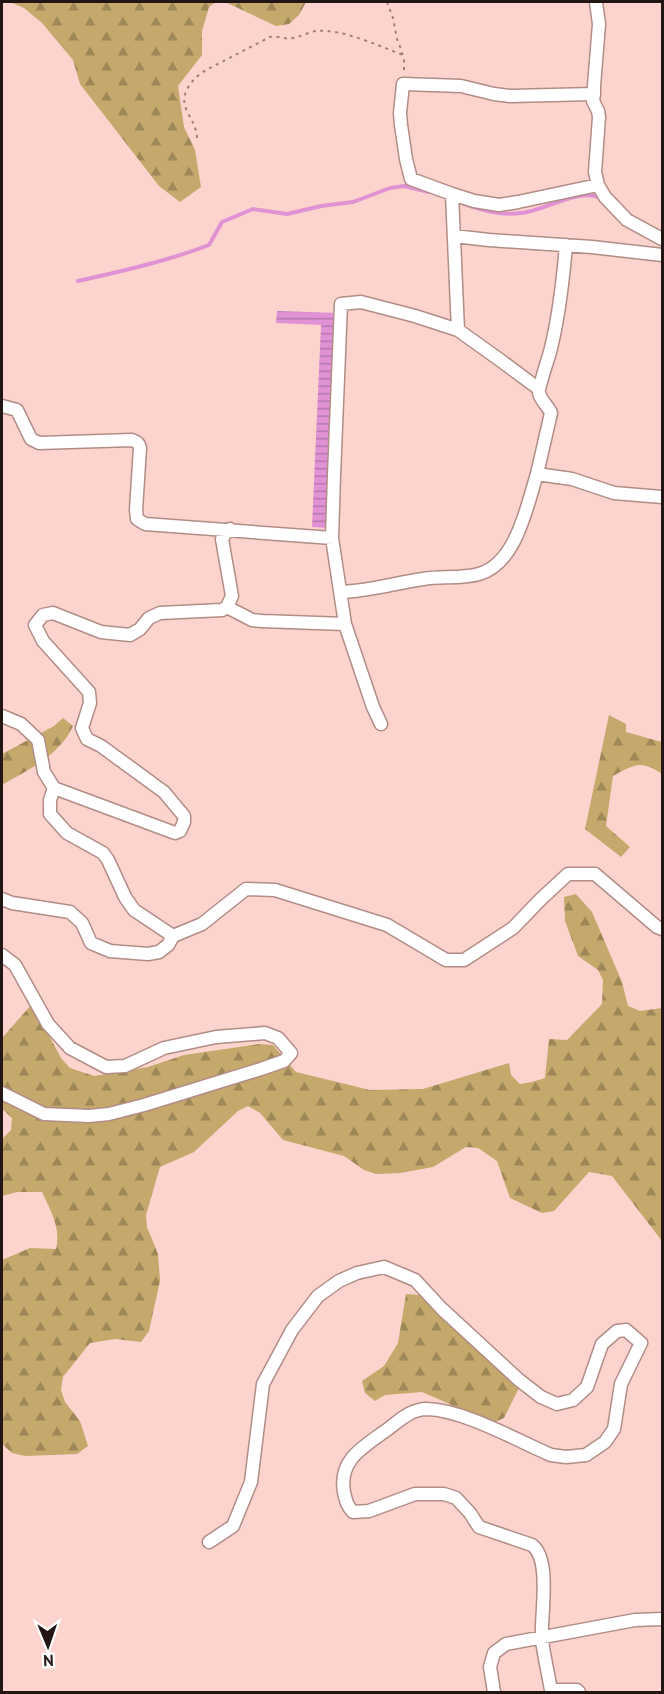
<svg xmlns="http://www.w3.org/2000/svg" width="664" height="1694" font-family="'PT Sans',sans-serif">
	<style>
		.forest { fill: url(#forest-firs) }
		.water { fill: url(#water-rules) }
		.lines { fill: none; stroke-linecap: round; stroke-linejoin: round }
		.stream { stroke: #e192d5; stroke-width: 4 }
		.minor-casing { stroke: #b28c86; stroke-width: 15 }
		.path { stroke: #9e817c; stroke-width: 2; stroke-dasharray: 3 4.5; stroke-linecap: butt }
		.minor { stroke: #fff; stroke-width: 12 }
	</style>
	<defs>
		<pattern id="forest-firs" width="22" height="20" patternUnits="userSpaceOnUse" patternTransform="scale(1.5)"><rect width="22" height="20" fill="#c4a86c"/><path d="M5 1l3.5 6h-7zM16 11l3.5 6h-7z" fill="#9f8858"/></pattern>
		<pattern id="water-rules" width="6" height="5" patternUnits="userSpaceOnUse" patternTransform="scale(1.5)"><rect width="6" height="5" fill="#e192d5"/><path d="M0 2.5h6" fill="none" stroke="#b676ac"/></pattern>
	</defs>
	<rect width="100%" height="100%" fill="#fcd4cd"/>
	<path class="forest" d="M 10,2 L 216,2 L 209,7 L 202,31 L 202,55 L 178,86 L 184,127 L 195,150 L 201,187 L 180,202 L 159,186 L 80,84 L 73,60 L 42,23 L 24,8 Z
		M 225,2 L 306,2 L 299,15 L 289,24 L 276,26 Z
		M 609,715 L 626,724 L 626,732 L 662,742 L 662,774 C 640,760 636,764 613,776 L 606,826 L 630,847 L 621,857 L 585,829 Z
		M 63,718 L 73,726 C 60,755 28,770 2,785 L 2,754 L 54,726 Z
		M 576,894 L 592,912 L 622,982 L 628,1006 L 640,1011 L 662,1008 L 662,1241 L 612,1176 L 589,1172 L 554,1211 L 542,1213 L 510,1198 L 497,1161 L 478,1148 L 466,1147 L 433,1167 L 400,1173 L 376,1174 L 364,1170 L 344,1156 L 283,1140 L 260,1113 L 248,1106 L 238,1111 L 194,1152 L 160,1167 L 146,1215 L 147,1227 L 158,1254 L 160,1281 L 149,1331 L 141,1342 L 115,1339 L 90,1343 L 63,1377 L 61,1390 L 65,1402 L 80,1421 L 88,1446 L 77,1454 L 25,1456 L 12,1453 L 2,1444 L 2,1260 L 30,1248 L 56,1249 C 61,1227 51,1212 42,1192 L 17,1192 L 2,1196 L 2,1139 L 11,1130 L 12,1118 L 2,1109 L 2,1038 L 32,1004 L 61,1058 L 70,1068 L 94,1076 L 148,1067 L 184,1055 L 259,1044 L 273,1045 L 296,1072 L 370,1090 L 423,1089 L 509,1063 L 511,1075 L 520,1084 L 532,1082 L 545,1078 L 549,1039 L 567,1040 L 602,1004 L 603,980 L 598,970 L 578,956 L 565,921 L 564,897 Z
		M 406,1294 L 420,1295 L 519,1388 L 504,1418 L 493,1423 L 422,1392 L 385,1395 L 375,1401 L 365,1393 L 362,1381 L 384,1366 L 398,1343 Z"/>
	<path class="water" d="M 277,311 L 338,313 L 329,528 L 312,527 L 321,325 L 276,323 Z"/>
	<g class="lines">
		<path class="stream" d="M 462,203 C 481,210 501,216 521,213 C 545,211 581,186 602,199
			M 78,281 C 123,271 167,261 209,245 L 222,222 L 253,209 L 287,214 L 321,206 L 353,202 L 390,188 L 404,186 L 429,192"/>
		<g class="minor-casing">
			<path id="minor" d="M 594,94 L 594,86 L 599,24 L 596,2
				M 452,194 L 411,179 L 406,159 L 401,125 L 400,113 L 403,84 L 461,86 L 494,94 L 510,96 L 594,94 L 593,101 L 598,111 L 599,117 L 595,172 L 598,185 L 605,197 L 627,220 L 662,239
				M 454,236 L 489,240 L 592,247 L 662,255
				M 458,330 L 452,194 L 474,201 L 499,205 L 518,202 L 598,185
				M 2,406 L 17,410 L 31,439 L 39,443 L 132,440 C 137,442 139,443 140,448 L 136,510 L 137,519 L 145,524 L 332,538
				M 537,474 L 551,413 C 548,406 541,401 539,393 C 538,389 548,359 550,352 C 559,317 563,281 566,245
				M 341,592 C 369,591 395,583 423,579 C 441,576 461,579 479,574 C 516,564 527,506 537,474 L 572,479 L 614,493 L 662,497
				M 227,607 L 252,620 L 262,621 L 345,624 L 332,538 L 334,475 L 341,304 L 361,302 L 415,316 L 458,330 L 500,360 L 539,389
				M 345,624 L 373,707 L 381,724
				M 2,716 L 21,724 L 38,740 L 44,772 L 54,788 L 175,833 L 180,831 L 184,822 L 184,816 L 164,792 L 101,746 L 87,739 L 82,728 L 90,703 L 89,692 L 43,641 L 35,625 L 43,615 L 53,613 L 101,632 L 130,635 L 140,629 L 149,618 L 160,613 L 222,610 L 227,607 L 232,596 L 222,539 L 225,534 L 230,529
				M 54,788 L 50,800 L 50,814 L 67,833 L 103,853 L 108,860 L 125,897 L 134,910 L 173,936
				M 2,899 L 12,903 L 70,912 L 82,923 L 91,943 L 110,951 L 148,954 L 159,952 L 168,945 L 173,936 L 202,924 L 246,889 L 275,890 L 387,925 L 446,960 L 464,960 L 513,928 L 541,899 L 568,874 L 595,874 L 657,927 L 662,929
				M 2,955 L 15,965 L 48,1024 L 70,1048 L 106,1067 L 125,1066 L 164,1048 L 216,1037 L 265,1033 L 278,1038 L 291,1053 L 284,1061 L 261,1069 L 144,1105 L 109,1114 L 89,1116 L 44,1114 L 2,1093
				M 209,1542 L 233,1526 L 251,1482 L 263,1384 L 292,1330 L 318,1296 L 339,1281 L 357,1273 L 384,1267 L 415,1280 L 442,1309 L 519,1380 L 541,1397 L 557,1404 L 573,1400 L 587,1387 L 602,1344 L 617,1331 L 626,1330 L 641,1343 L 621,1384 L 614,1429 L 605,1442 L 586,1455 L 566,1457 L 551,1455 C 516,1440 464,1410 427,1409 C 411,1409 400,1420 388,1429 C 365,1446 338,1459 344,1492 C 346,1501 347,1506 353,1512 L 369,1511 L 415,1494 L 444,1494 L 456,1498 L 470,1513 L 479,1527 L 532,1545 C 552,1560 540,1617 542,1640 C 544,1656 548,1673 551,1690 L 577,1690 L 579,1692
				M 494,1692 L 490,1667 L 494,1653 L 506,1644 L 635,1620 L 662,1619"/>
		</g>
		<path class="path" d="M 387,2 L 393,18 L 397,39 L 401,49 L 404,61 L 404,72
			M 197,138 C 196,125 192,122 187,111 C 178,94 193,77 208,69 L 270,37 C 278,35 285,40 293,38 C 301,37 308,32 316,31 C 339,28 380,46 403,55"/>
		<use href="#minor" class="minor"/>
	</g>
	<rect width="664" height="1694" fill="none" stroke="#231513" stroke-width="6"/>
	<g transform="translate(48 1646) rotate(178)" stroke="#ffffff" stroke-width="4.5" paint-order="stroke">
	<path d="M0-4.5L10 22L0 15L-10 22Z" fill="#231513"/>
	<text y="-9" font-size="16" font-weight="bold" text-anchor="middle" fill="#231513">N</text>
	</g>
</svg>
